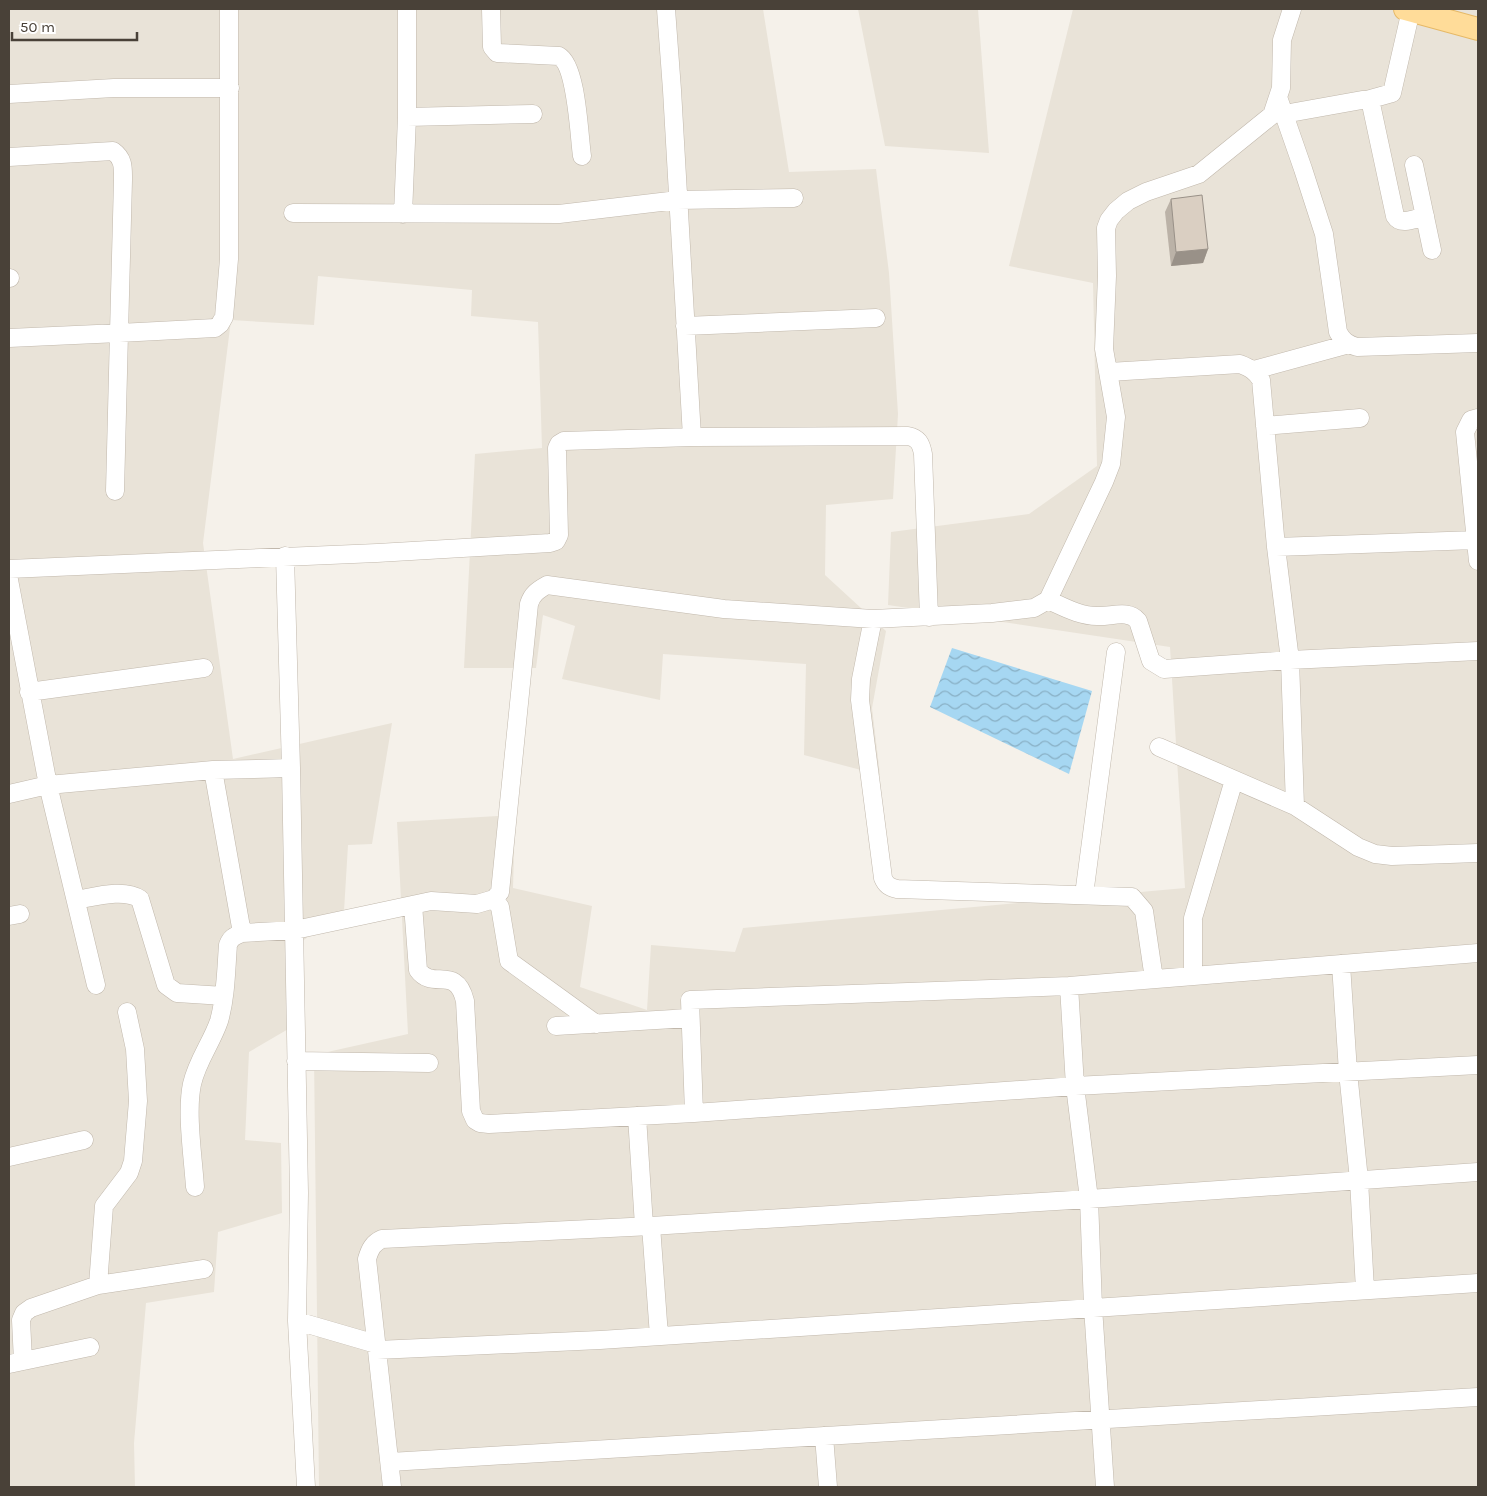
<svg xmlns="http://www.w3.org/2000/svg" width="1487" height="1496" font-family="Karla,sans-serif">
	<style>
		.residential { fill: #e9e3d8 }
		.water { fill: url(#water-waves) }
		.lines { fill: none; stroke-linecap: round; stroke-linejoin: round }
		.minor-casing { stroke: #c1b8ac; stroke-width: 19 }
		.major-casing { stroke: #e6b967; stroke-width: 24 }
		.minor { stroke: #fff; stroke-width: 18 }
		.major { stroke: #ffdc99; stroke-width: 22 }
		.wall { fill: #bbb2a7 }
		.shaded-wall { fill: #999188 }
		.building { fill: #dacfc2; stroke: #999188 }
	</style>
	<defs>
		<pattern id="water-waves" width="16" height="10" patternUnits="userSpaceOnUse" patternTransform="scale(1.25)"><rect width="16" height="10" fill="#a6d7f2"/><path d="M0 5q4-4 8 0t8 0" fill="none" stroke="#89b0c5"/></pattern>
	</defs>
	<rect width="100%" height="100%" fill="#f5f1ea"/>
	<path class="residential" d="M 9,9 L 763,9 L 789,172 L 876,169 L 889,273 L 898,414 L 893,499 L 826,505 L 825,575 L 886,631 L 872,708 L 880,775 L 804,755 L 806,664 L 663,654 L 660,700 L 562,679 L 575,626 L 543,615 L 536,668 L 464,668 L 475,454 L 542,448 L 538,322 L 471,316 L 472,290 L 318,276 L 314,325 L 231,320 L 203,543 L 233,759 L 392,723 L 372,844 L 348,845 L 344,911 L 301,942 L 302,1021 L 249,1052 L 245,1140 L 281,1143 L 282,1213 L 218,1232 L 214,1292 L 146,1303 L 134,1443 L 135,1487 L 9,1487 Z
		M 858,9 L 978,9 L 989,153 L 885,146 Z
		M 1073,9 L 1478,9 L 1478,1487 L 319,1487 L 314,1055 L 408,1034 L 397,822 L 515,815 L 513,888 L 592,906 L 580,987 L 647,1010 L 651,945 L 735,952 L 743,928 L 1185,888 L 1170,647 L 888,605 L 891,532 L 1029,514 L 1097,466 L 1093,283 L 1009,266 Z"/>
	<path class="water" d="M 952,648 L 1092,691 L 1069,774 L 930,707 Z"/>
	<g class="lines">
		<g class="minor-casing">
			<path id="minor" d="M 491,9 L 492,47 L 497,53 L 559,56 C 577,66 579,136 582,156
				M 666,9 L 672,90 L 692,437
				M 9,94 L 114,88 L 230,88
				M 1279,100 L 1303,169 L 1324,234 L 1338,332 C 1343,341 1347,344 1357,347 L 1478,343
				M 1367,100 L 1392,93 L 1411,10
				M 1284,114 L 1362,100 L 1367,100 L 1371,104 L 1395,216 C 1401,226 1416,218 1425,216
				M 407,117 L 533,114
				M 9,157 L 113,151 C 124,159 123,168 123,180 L 119,333 L 9,338
				M 1414,165 L 1432,250
				M 293,213 L 559,214 L 678,200 L 794,198
				M 403,214 L 407,117 L 407,9
				M 9,278 L 10,278
				M 685,326 L 876,318
				M 1254,370 L 1349,344
				M 1109,372 L 1240,364 C 1250,368 1256,371 1261,380 L 1276,547 L 1290,660 L 1295,806
				M 1478,418 L 1471,420 L 1465,432 L 1478,561
				M 1265,426 L 1360,418
				M 115,491 L 119,333 L 215,328 L 220,324 L 224,317 L 229,259 L 229,9
				M 1276,547 L 1476,540
				M 285,556 L 291,768 L 299,1193 L 297,1321 L 306,1487
				M 9,569 L 377,553 L 550,543 L 556,541 L 559,535 L 557,448 L 559,444 L 564,441 L 692,437 L 908,436 C 918,438 921,443 923,454 L 929,617
				M 9,580 L 48,785 L 96,985
				M 1048,600 C 1064,607 1079,616 1097,616 C 1111,617 1128,609 1138,621 L 1151,661 L 1164,669 L 1290,660 L 1478,651
				M 873,619 L 861,679 L 860,700 L 883,878 C 886,885 889,887 897,889 L 1132,897 L 1144,911 L 1154,979
				M 29,692 L 204,668
				M 1159,747 L 1295,806 L 1358,847 L 1375,854 L 1392,856 L 1478,853
				M 213,770 L 242,933
				M 9,794 L 48,785 L 213,770 L 291,768
				M 1084,895 L 1116,652
				M 494,899 L 500,907 L 509,961 L 596,1024
				M 76,900 C 94,897 124,888 140,899 L 166,985 L 177,993 L 224,996
				M 413,905 L 418,970 C 433,991 456,964 465,1001 L 471,1111 L 475,1120 L 480,1123 L 489,1124 L 694,1113 L 1075,1086 L 1478,1065
				M 9,916 L 20,914
				M 1341,964 L 1348,1072 L 1359,1180 L 1365,1290
				M 1193,976 L 1193,918 L 1234,780
				M 1069,986 L 1075,1086 L 1089,1199 L 1093,1307 L 1105,1487
				M 556,1026 L 690,1018
				M 296,1061 L 429,1063
				M 694,1113 L 690,1000 L 1069,986 L 1478,953
				M 637,1116 L 644,1226
				M 9,1157 L 84,1140
				M 195,1187 C 193,1157 186,1112 192,1084 C 197,1061 212,1042 219,1021 C 226,997 226,970 228,945 C 231,937 235,936 242,933 L 295,930 L 431,901 L 477,904 L 494,899 L 500,892 L 529,604 C 532,594 538,590 547,585 L 724,609 L 873,619 L 992,613 L 1034,608 L 1048,600 L 1104,482 L 1111,464 L 1116,417 L 1104,349 L 1107,276 L 1106,228 L 1109,220 L 1116,211 L 1128,201 L 1146,192 L 1199,174 L 1272,115 L 1281,88 L 1282,40 L 1292,9
				M 651,1226 L 659,1336
				M 98,1285 L 104,1206 L 129,1173 L 133,1161 L 138,1101 L 135,1049 L 127,1012
				M 297,1321 L 376,1344
				M 377,1350 L 600,1340 L 1478,1283
				M 23,1361 L 21,1320 L 24,1313 L 31,1308 L 98,1285 L 204,1269
				M 9,1364 L 90,1347
				M 824,1436 L 828,1487
				M 390,1462 L 1478,1397
				M 392,1487 L 367,1259 C 370,1249 373,1243 382,1239 L 651,1226 L 1089,1199 L 1478,1172"/>
		</g>
		<g class="major-casing">
			<path id="major" d="M 1405,9 L 1478,29"/>
		</g>
		<use href="#minor" class="minor"/>
		<use href="#major" class="major"/>
	</g>
	<path class="wall" d="M 1171,199 L 1208,249 L 1203,263 L 1171,266 L 1165,212 Z"/>
	<path class="shaded-wall" d="M 1208,249 L 1203,263 L 1171,266 L 1176,252 Z"/>
	<path class="building" d="M 1202,195 L 1208,249 L 1176,252 L 1171,199 Z"/>
	<rect width="1487" height="1496" fill="none" stroke="#494138" stroke-width="20"/>
	<path d="M12 32v8h125v-8" fill="none" stroke="#494138" stroke-width="2.5"/>
	<text x="20" y="32" font-size="15" fill="#494138" stroke="#ffffff" stroke-width="4" paint-order="stroke">50 m</text>
</svg>
